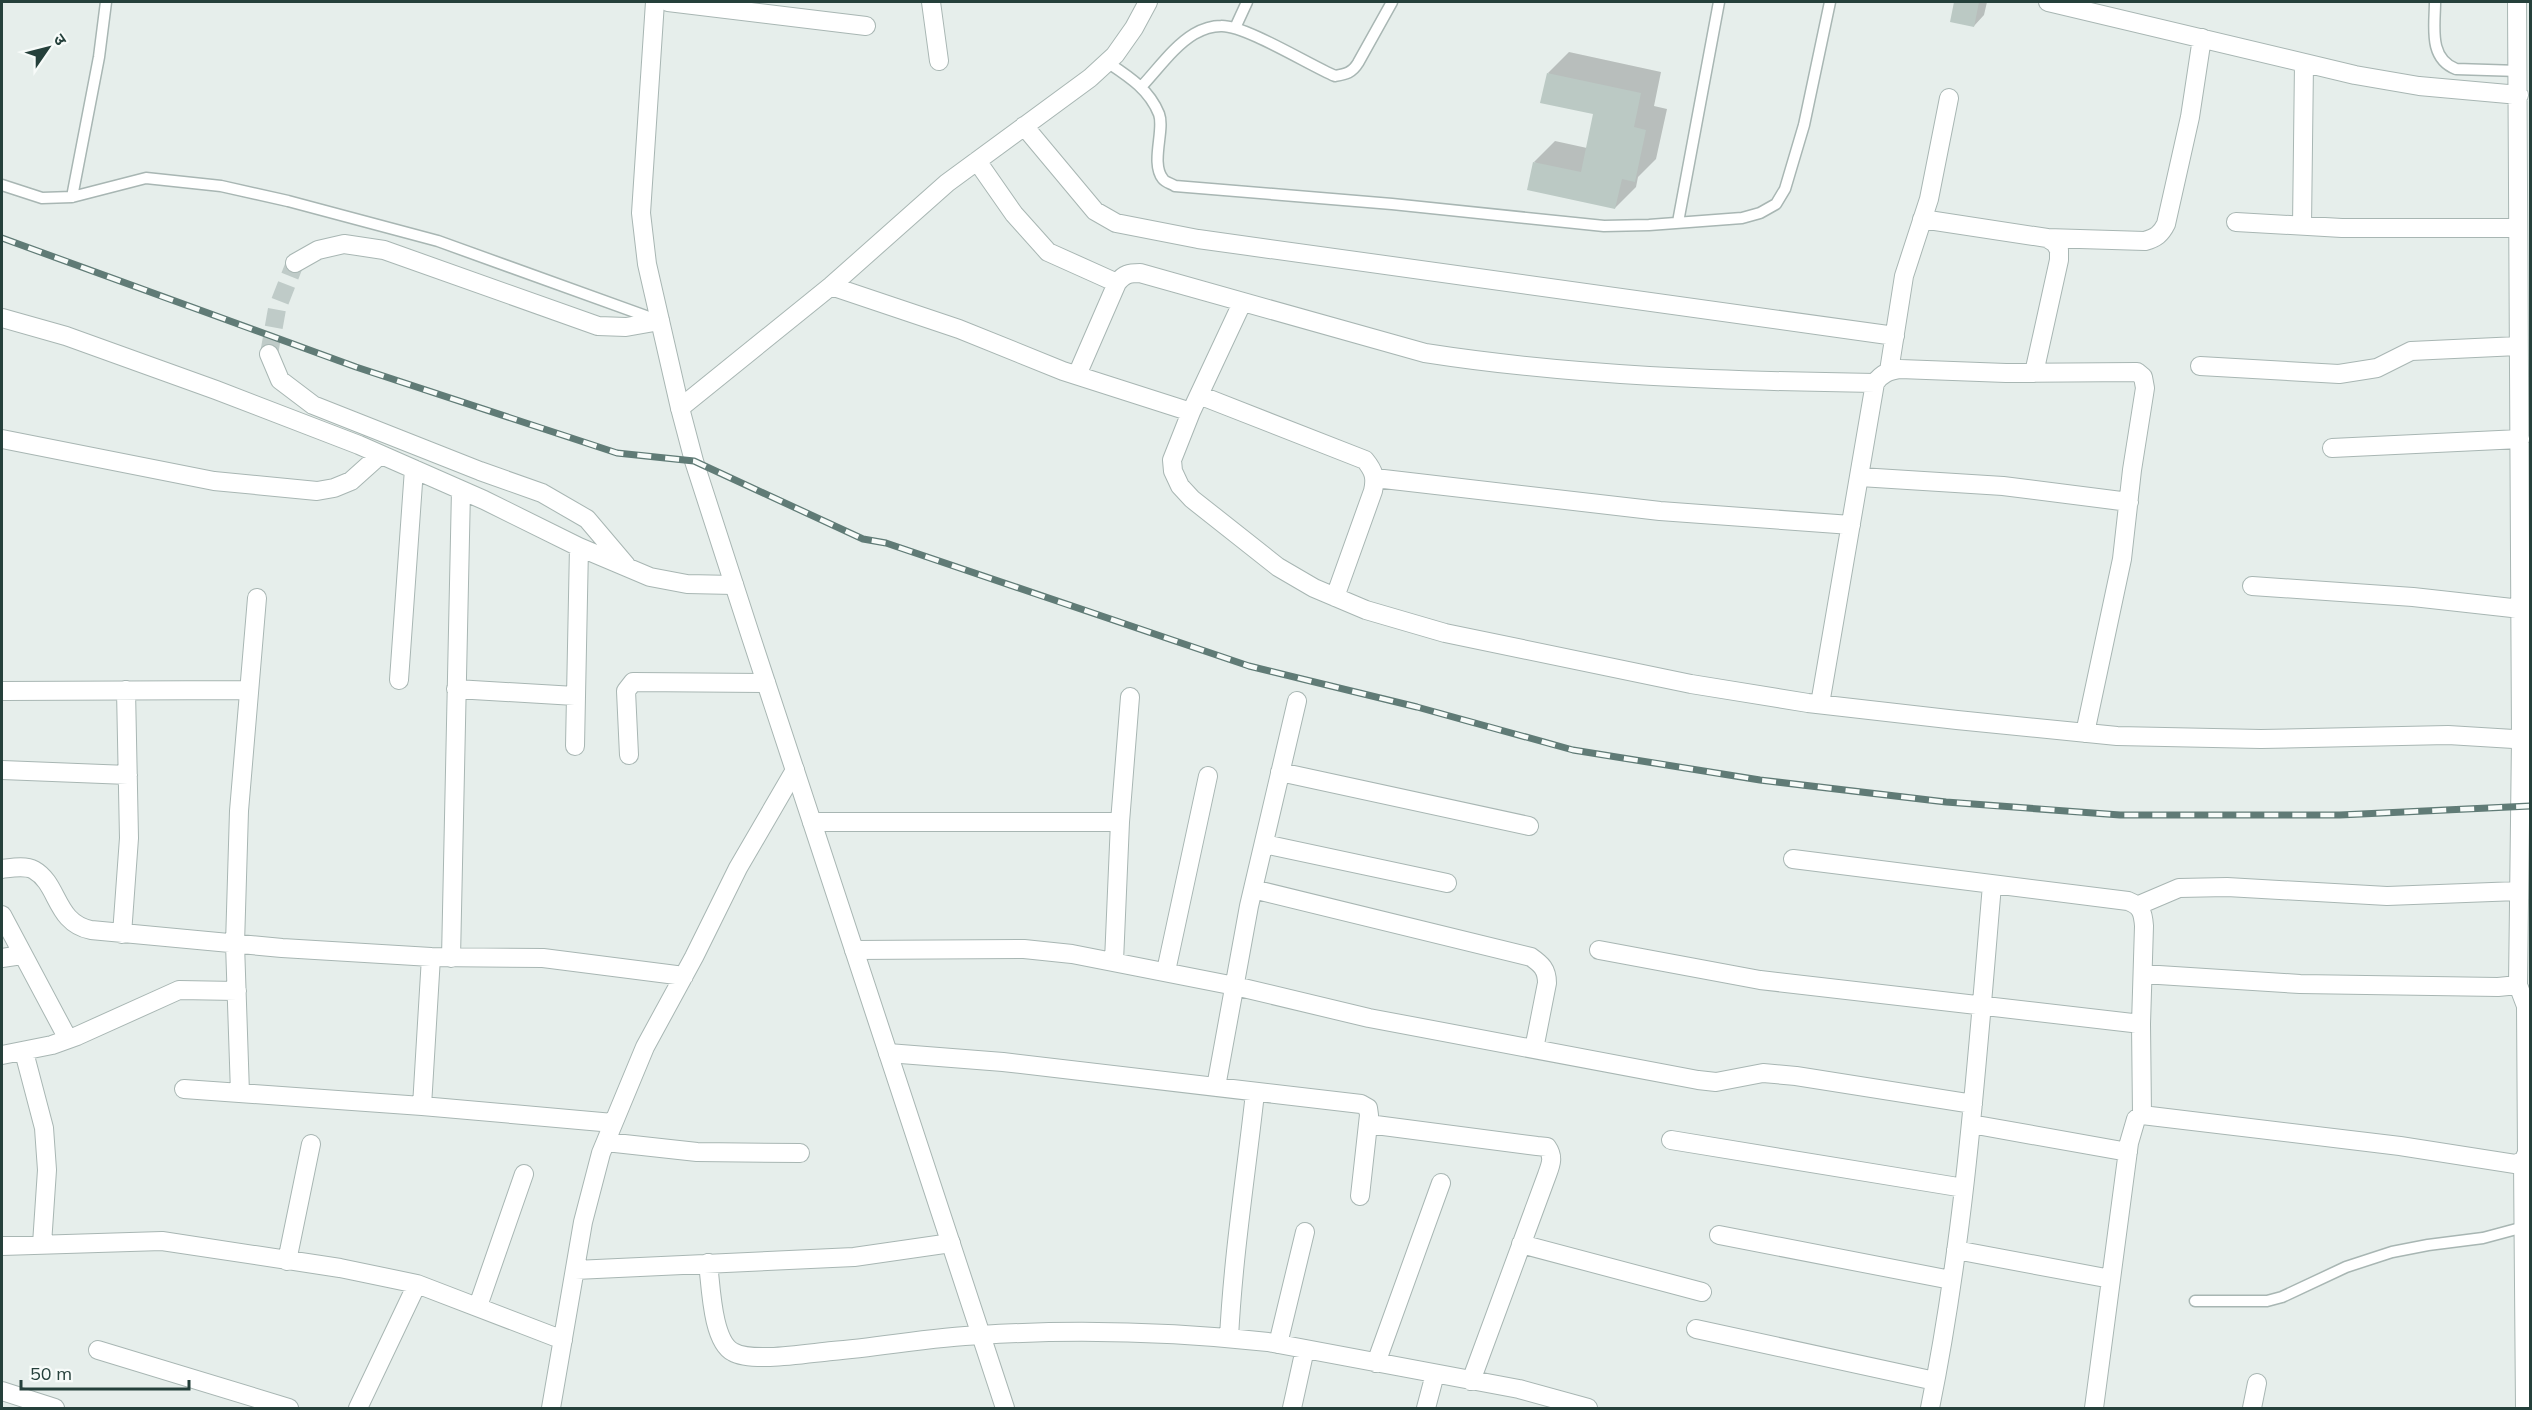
<svg xmlns="http://www.w3.org/2000/svg" width="2532" height="1410" font-family="Mulish,'Noto Sans Devanagari',sans-serif">
	<style>
		.shadow { fill: #0003 }
		.building { fill: #bbc9c4 }
		.lines { fill: none; stroke-linecap: round; stroke-linejoin: round }
		.minor-tunnel { stroke: #bfcbc8; stroke-width: 18; stroke-dasharray: 18 9; stroke-linecap: butt }
		.service-casing { stroke: #a8b6b3; stroke-width: 13 }
		.minor-casing { stroke: #a8b6b3; stroke-width: 20 }
		.tertiary-casing { stroke: #a8b6b3; stroke-width: 20 }
		.service { stroke: #fff; stroke-width: 10 }
		.minor { stroke: #fff; stroke-width: 18 }
		.tertiary { stroke: #fff; stroke-width: 18 }
		.rail-casing { stroke: #607b76; stroke-width: 7 }
		.rail { stroke: #f7fbf9; stroke-width: 4.5; stroke-dasharray: 14; stroke-linecap: butt }
	</style>
	<rect width="100%" height="100%" fill="#e6eeeb"/>
	<path class="shadow" d="M 1956,2 L 1987,2 L 1984,15 L 1974,26 L 1952,21 Z
		M 1569,52 L 1661,72 L 1654,106 L 1667,109 L 1656,159 L 1638,177 L 1636,187 L 1615,208 L 1534,162 L 1555,141 L 1587,148 L 1595,113 L 1548,73 Z"/>
	<path class="building" d="M 1954,2 L 1979,2 L 1974,27 L 1950,22 Z
		M 1547,73 L 1641,93 L 1634,127 L 1646,130 L 1635,182 L 1622,179 L 1615,209 L 1527,190 L 1533,162 L 1581,172 L 1593,114 L 1540,103 Z"/>
	<g class="lines">
		<path class="minor-tunnel" d="M 269,354 L 277,309 L 295,263"/>
		<g class="service-casing">
			<path id="service" d="M 2435,2 C 2435,26 2428,58 2456,69 L 2519,71
				M 1235,28 L 1247,2
				M 1107,62 C 1128,76 1149,89 1159,114 C 1165,130 1150,163 1163,179 C 1165,182 1172,184 1175,186 L 1392,204 L 1604,226 L 1649,225 L 1742,218 L 1760,213 L 1776,204 L 1785,189 L 1804,125 L 1830,2
				M 1142,86 C 1158,69 1174,46 1194,34 C 1201,30 1212,26 1221,26 C 1245,25 1309,65 1335,76 C 1346,74 1352,73 1358,63 L 1392,2
				M 2,185 L 42,198 L 72,197 L 146,178 L 221,186 L 288,201 L 438,241 L 657,320
				M 72,197 L 99,57 L 106,2
				M 1678,222 L 1719,2
				M 2195,1301 L 2267,1301 L 2282,1297 L 2346,1267 L 2392,1252 L 2428,1245 L 2483,1238 L 2524,1227"/>
		</g>
		<g class="minor-casing">
			<path id="minor" d="M 668,2 L 866,26
				M 931,2 L 939,61
				M 2048,2 L 2355,75 L 2419,86 L 2519,95
				M 1024,126 L 1095,211 L 1116,223 L 1198,239 L 1895,336
				M 977,161 L 1014,214 L 1048,252 L 1117,283
				M 1922,219 L 2047,238 L 2055,243 L 2059,250 L 2059,260 L 2034,373
				M 2236,222 L 2342,228 L 2518,228
				M 2302,226 L 2304,63
				M 2047,238 L 2145,241 C 2156,238 2161,234 2166,224 L 2190,117 L 2202,38
				M 295,263 L 318,250 L 344,244 L 384,250 L 598,326 L 626,327 L 660,321
				M 831,286 L 959,329 L 1063,371 L 1191,412
				M 1242,303 L 1191,412 L 1172,460 L 1173,471 L 1180,486 L 1192,499 L 1278,567 L 1314,588 L 1366,610 L 1445,633 L 1691,684 L 1808,703 L 1957,720 L 2117,736 L 2261,739 L 2448,735 L 2530,740
				M 2,318 L 66,336 L 216,390 L 359,445 L 484,500 L 579,547 L 650,577 L 687,584 L 734,585
				M 269,354 L 280,380 L 313,405 L 480,471 L 542,493 L 587,519 L 626,565
				M 2200,366 L 2339,374 L 2377,368 L 2411,351 L 2518,346
				M 1889,371 L 1904,276 L 1929,199 L 1949,98
				M 1077,375 L 1117,283 C 1124,274 1129,273 1140,273 L 1425,353 C 1573,376 1725,381 1875,383
				M 1199,395 L 1365,460 C 1374,471 1376,478 1373,491 L 1335,597
				M 680,408 L 831,286 L 947,183 L 1090,78 L 1115,55 L 1134,28 L 1148,2
				M 2,439 L 214,481 L 317,491 L 334,488 L 351,481 L 380,455
				M 2332,448 L 2520,439
				M 1860,477 L 2003,486 L 2129,502
				M 1375,478 L 1660,511 L 1851,525
				M 2252,586 L 2413,597 L 2521,609
				M 399,680 L 414,469
				M 456,689 L 575,696
				M 2,691 L 249,690
				M 1820,704 L 1875,383 C 1882,373 1889,371 1900,369 L 2006,373 L 2137,372 L 2143,377 L 2145,388 L 2132,470 L 2122,559 L 2085,733
				M 575,746 L 579,547
				M 629,755 L 626,691 L 633,682 L 766,683
				M 2,770 L 128,775
				M 1280,772 L 1529,826
				M 812,822 L 1120,822
				M 1264,844 L 1447,883
				M 1793,859 L 2128,901 C 2141,906 2143,912 2144,926 L 2141,1024 L 2142,1115
				M 2,869 C 11,868 25,865 34,870 C 59,884 55,923 91,930 L 282,948 L 431,957 L 543,958 L 684,976
				M 1253,889 L 1531,957 C 1541,964 1547,969 1547,983 L 1534,1049
				M 2139,905 L 2179,888 L 2227,887 L 2387,896 L 2518,891
				M 2,915 L 68,1039
				M 122,934 L 129,838 L 126,690
				M 854,950 L 1024,949 L 1072,954 L 1235,986 L 1369,1018 L 1698,1080 L 1716,1082 L 1763,1073 L 1796,1076 L 1973,1104
				M 1599,950 L 1760,980 L 2141,1024
				M 2,958 L 22,955
				M 451,958 L 461,490
				M 1114,961 L 1120,822 L 1130,697
				M 1166,971 L 1208,776
				M 2143,974 L 2300,984 L 2498,987 L 2518,985
				M 24,1052 L 44,1128 L 47,1170 L 42,1244
				M 888,1053 L 1003,1062 L 1361,1104 L 1368,1108 L 1369,1115 L 1360,1196
				M 2,1055 L 52,1045 L 77,1036 L 179,990 L 237,991
				M 1216,1087 L 1249,906 L 1297,701
				M 184,1089 L 422,1106 L 613,1123
				M 240,1093 L 235,944 L 239,811 L 257,598
				M 422,1106 L 431,957
				M 1368,1124 L 1537,1146 L 1547,1147 C 1554,1157 1551,1164 1547,1175 L 1471,1381
				M 1971,1124 L 2128,1152
				M 1671,1140 L 1964,1188
				M 606,1142 L 697,1152 L 800,1153
				M 2523,1161 L 2525,1408
				M 1719,1235 L 1951,1280
				M 1521,1244 L 1702,1292
				M 2,1246 L 162,1241 L 340,1268 L 417,1284 L 563,1340
				M 1956,1250 L 2111,1279
				M 287,1261 L 311,1144
				M 708,1263 C 711,1286 712,1341 733,1352 C 752,1363 809,1353 832,1351 C 882,1347 931,1337 981,1335 C 1075,1329 1175,1332 1268,1342 L 1519,1389 L 1588,1408
				M 575,1270 L 854,1257 L 951,1243
				M 478,1306 L 524,1174
				M 1696,1329 L 1935,1381
				M 1229,1338 C 1233,1256 1246,1175 1255,1093
				M 1278,1344 L 1305,1232
				M 98,1350 L 289,1408
				M 1376,1363 L 1441,1183
				M 2,1391 L 55,1408
				M 358,1408 L 417,1284
				M 551,1408 L 583,1222 L 601,1153 L 645,1047 L 694,957 L 738,868 L 795,770
				M 1292,1408 L 1305,1349
				M 1426,1408 L 1435,1374
				M 1930,1408 C 1965,1236 1977,1060 1992,885
				M 2094,1408 L 2129,1143 L 2136,1119 L 2142,1115 L 2400,1146 L 2515,1164 L 2523,1161 L 2527,1153 L 2526,1006 L 2518,985 L 2521,739 L 2517,2
				M 2252,1408 L 2257,1383"/>
		</g>
		<g class="tertiary-casing">
			<path id="tertiary" d="M 655,2 L 641,213 L 647,264 L 680,408 L 694,461 L 751,637 L 1005,1408"/>
		</g>
		<use href="#service" class="service"/>
		<use href="#minor" class="minor"/>
		<use href="#tertiary" class="tertiary"/>
		<g class="rail-casing">
			<path id="rail" d="M 2,238 L 356,367 L 617,453 L 694,461 L 863,539 L 886,543 L 1249,666 L 1417,707 L 1573,750 L 1760,780 L 1946,802 L 2120,815 L 2340,815 L 2530,806"/>
		</g>
		<use href="#rail" class="rail"/>
	</g>
	<rect width="2532" height="1410" fill="none" stroke="#25403b" stroke-width="6"/>
	<g transform="translate(48 48) rotate(55)" stroke="#f7fbf9" stroke-width="4.5" paint-order="stroke">
	<path d="M0-4.5L10 22L0 15L-10 22Z" fill="#25403b"/>
	<text y="-9" font-size="16" font-weight="bold" text-anchor="middle" fill="#25403b">उ</text>
	</g>
	<path d="M21 1380v9h168v-9" fill="none" stroke="#25403b" stroke-width="3"/>
	<text x="30" y="1380" font-size="18" fill="#25403b" stroke="#f7fbf9" stroke-width="4.5" paint-order="stroke">50 m</text>
</svg>
